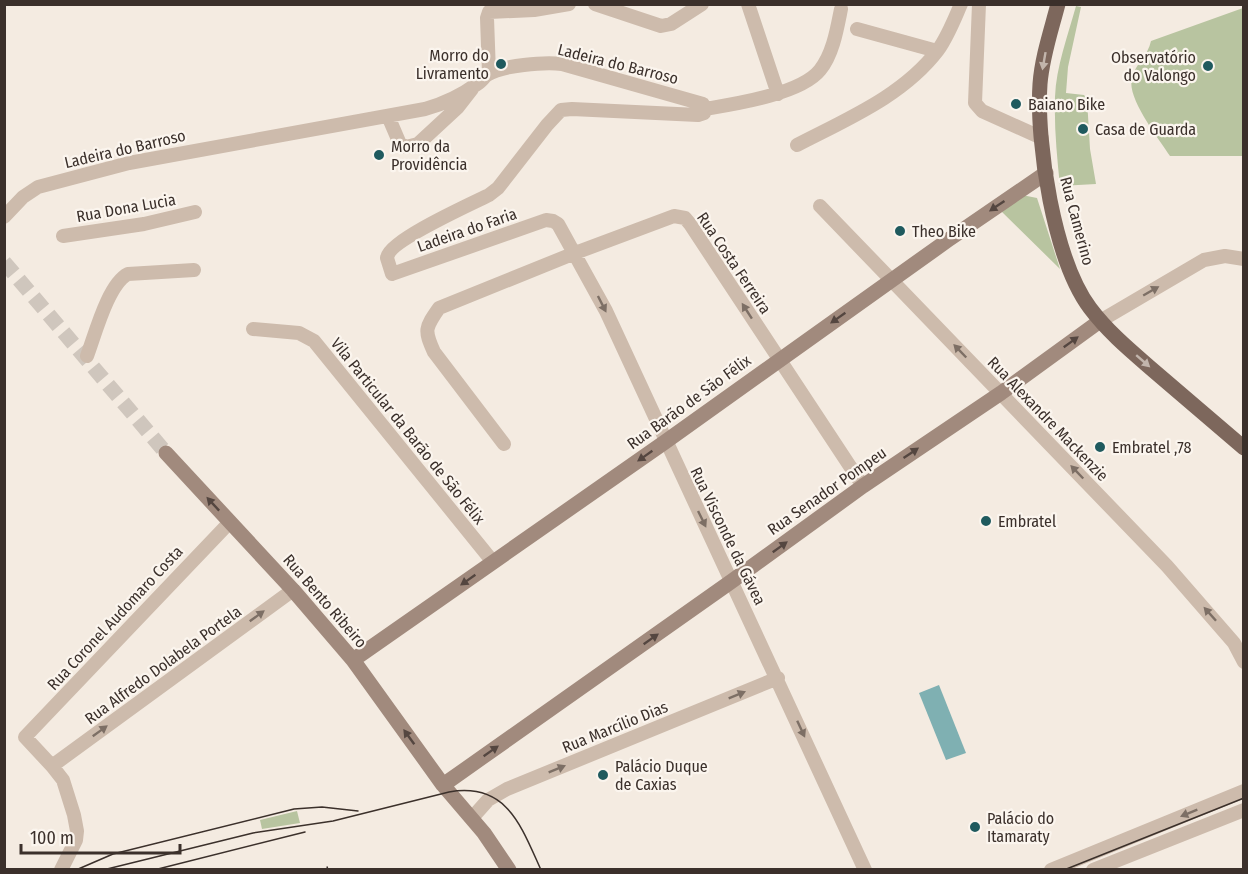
<svg xmlns="http://www.w3.org/2000/svg" width="1248" height="874" font-family="'Fira Sans Condensed',sans-serif">
	<style>
		.green { fill: #b8c4a0 }
		.water { fill: #7fb0b2 }
		.lines { fill: none; stroke-linecap: round; stroke-linejoin: round }
		.secondary-tunnel { stroke: #cfc6bd; stroke-width: 15; stroke-dasharray: 15 8; stroke-linecap: butt }
		.street { stroke: #cdbbac; stroke-width: 14 }
		.secondary { stroke: #a18a7d; stroke-width: 15 }
		.primary { stroke: #7d675c; stroke-width: 15 }
		.tram { stroke: #3b302b; stroke-width: 1.5 }
		.rail { stroke: #3b302b; stroke-width: 3; stroke-dasharray: 1.5 4.5; stroke-linecap: butt }
		.oneway { fill: #c2b5ac }
		.oneway2 { fill: #544640 }
		.oneway3 { fill: #7d6f65 }
		.poi-dot { fill: #1f5a5e; stroke: #fbf5ee; stroke-width: 2 }
		.labels { text-anchor: middle; dominant-baseline: central; stroke-width: 4.5; stroke-linejoin: round; paint-order: stroke }
		.poi-label { font-size: 16px; fill: #3b302b; stroke: #fbf5ee; text-anchor: start }
		.street-label { font-size: 16px; fill: #3b302b; stroke: #fbf5ee }
	</style>
	<rect width="100%" height="100%" fill="#f4ebe1"/>
	<path class="green" d="M 1076,6 L 1081,7 L 1068,67 L 1066,93 L 1084,95 L 1087,99 L 1090,149 L 1096,184 L 1060,186 C 1057,157 1054,127 1055,97 C 1056,67 1068,35 1076,6 Z
		M 1243,8 L 1243,156 L 1170,156 C 1159,139 1126,97 1132,78 C 1135,64 1148,56 1151,41 Z
		M 1022,195 L 1037,198 L 1060,269 L 1001,211 Z
		M 297,811 L 300,823 L 262,829 L 260,820 Z"/>
	<path class="water" d="M 939,685 L 966,753 L 946,760 L 919,693 Z"/>
	<g class="lines">
		<path class="secondary-tunnel" d="M 4,262 L 166,453"/>
		<path class="street" d="M 595,4 L 661,26 L 671,24 L 702,4
			M 748,4 L 778,94
			M 979,4 L 975,103 L 982,111 L 1042,138
			M 857,29 L 937,51
			M 489,73 L 487,18 L 489,12 L 534,10 L 569,4
			M 705,109 C 735,104 801,94 820,70 C 833,54 837,29 841,9
			M 388,116 L 400,144 L 406,147 L 418,144 L 458,107 L 472,89
			M 797,145 C 847,119 903,96 938,50 C 948,36 954,20 961,4
			M 820,206 L 1167,566 L 1234,643 L 1244,662
			M 4,217 L 23,197 L 38,187 L 129,163 L 425,109 C 443,104 462,95 477,84 C 481,82 484,77 487,75 C 502,65 545,62 562,64 L 703,104 L 705,109 L 704,113 L 698,115 L 572,109 L 561,110 L 547,125 L 498,188 L 489,195 C 471,204 388,241 387,258 L 392,274 L 546,220 L 553,221 L 558,224 L 606,311 L 865,870
			M 63,236 L 144,224 L 195,212
			M 1100,321 L 1204,260 L 1225,256 L 1244,259
			M 253,329 L 299,333 L 314,341 L 493,562
			M 87,356 C 95,335 108,284 128,274 L 194,270
			M 504,444 L 434,352 C 424,330 425,328 439,308 L 575,253 L 674,216 L 685,218 L 690,224 L 863,486
			M 52,766 L 293,590
			M 472,818 L 488,800 L 507,789 L 778,678
			M 61,870 L 76,840 L 77,831 L 74,815 L 63,780 L 52,766 L 25,737 L 230,522
			M 1051,870 L 1244,791
			M 1093,870 L 1244,810"/>
		<path class="secondary" d="M 166,453 L 293,590 L 353,660 L 443,785 L 484,833 L 509,870
			M 353,660 L 665,442 L 948,240 L 1046,173
			M 443,785 L 732,581 L 863,486 L 1001,393 L 1100,321"/>
		<path class="primary" d="M 1058,4 C 1051,31 1042,57 1040,84 C 1036,143 1054,260 1090,308 C 1108,332 1131,351 1154,371 C 1184,397 1214,422 1244,448"/>
		<path class="tram" d="M 76,870 L 113,854 L 294,809 L 322,807 L 358,811
			M 103,870 L 253,833 L 333,821 L 449,792 C 507,782 521,826 541,870
			M 154,870 L 305,832
			M 1064,870 L 1244,798"/>
		<path class="rail" d="M 321,870 L 330,867"/>
	</g>
	<defs><path id="oneway-solid" d="M-6-.8H1V-3.2L6.5 0L1 3.2V.8H-6Z" transform="scale(1.5)"/></defs>
	<g class="oneway">
		<use href="#oneway-solid" transform="translate(1044 61) rotate(100)"/>
		<use href="#oneway-solid" transform="translate(1143 361) rotate(41)"/>
	</g>
	<g class="oneway2">
		<use href="#oneway-solid" transform="translate(997 206) rotate(146)"/>
		<use href="#oneway-solid" transform="translate(838 318) rotate(145)"/>
		<use href="#oneway-solid" transform="translate(1071 342) rotate(-36)"/>
		<use href="#oneway-solid" transform="translate(911 453) rotate(-34)"/>
		<use href="#oneway-solid" transform="translate(645 456) rotate(145)"/>
		<use href="#oneway-solid" transform="translate(213 504) rotate(-133)"/>
		<use href="#oneway-solid" transform="translate(780 547) rotate(-36)"/>
		<use href="#oneway-solid" transform="translate(468 580) rotate(145)"/>
		<use href="#oneway-solid" transform="translate(651 639) rotate(-35)"/>
		<use href="#oneway-solid" transform="translate(409 737) rotate(-126)"/>
		<use href="#oneway-solid" transform="translate(491 751) rotate(-35)"/>
	</g>
	<g class="oneway3">
		<use href="#oneway-solid" transform="translate(1151 291) rotate(-30)"/>
		<use href="#oneway-solid" transform="translate(602 304) rotate(63)"/>
		<use href="#oneway-solid" transform="translate(747 311) rotate(-123)"/>
		<use href="#oneway-solid" transform="translate(960 351) rotate(-134)"/>
		<use href="#oneway-solid" transform="translate(1077 472) rotate(-134)"/>
		<use href="#oneway-solid" transform="translate(702 519) rotate(64)"/>
		<use href="#oneway-solid" transform="translate(1210 614) rotate(-132)"/>
		<use href="#oneway-solid" transform="translate(257 616) rotate(-36)"/>
		<use href="#oneway-solid" transform="translate(737 695) rotate(-22)"/>
		<use href="#oneway-solid" transform="translate(801 729) rotate(65)"/>
		<use href="#oneway-solid" transform="translate(100 731) rotate(-36)"/>
		<use href="#oneway-solid" transform="translate(557 769) rotate(-22)"/>
		<use href="#oneway-solid" transform="translate(1189 813) rotate(158)"/>
	</g>
	<g class="poi-dot">
		<circle cx="501" cy="64" r="6"/>
		<circle cx="1208" cy="66" r="6"/>
		<circle cx="1016" cy="104" r="6"/>
		<circle cx="1083" cy="129" r="6"/>
		<circle cx="379" cy="155" r="6"/>
		<circle cx="900" cy="231" r="6"/>
		<circle cx="1100" cy="447" r="6"/>
		<circle cx="986" cy="521" r="6"/>
		<circle cx="603" cy="775" r="6"/>
		<circle cx="975" cy="827" r="6"/>
	</g>
	<g class="labels">
		<g class="poi-label">
			<text x="489" y="55" text-anchor="end">Morro do<tspan x="489" dy="18">Livramento</tspan></text>
			<text x="1196" y="57" text-anchor="end">Observatório<tspan x="1196" dy="18">do Valongo</tspan></text>
			<text x="1028" y="104">Baiano Bike</text>
			<text x="1095" y="129">Casa de Guarda</text>
			<text x="391" y="146">Morro da<tspan x="391" dy="18">Providência</tspan></text>
			<text x="912" y="231">Theo Bike</text>
			<text x="1112" y="447">Embratel ,78</text>
			<text x="998" y="521">Embratel</text>
			<text x="615" y="766">Palácio Duque<tspan x="615" dy="18">de Caxias</tspan></text>
			<text x="987" y="818">Palácio do<tspan x="987" dy="18">Itamaraty</tspan></text>
		</g>
		<g class="street-label">
			<text transform="translate(618 64) rotate(14)">Ladeira do Barroso</text>
			<text transform="translate(125 149) rotate(-13)">Ladeira do Barroso</text>
			<text transform="translate(126 208) rotate(-10)">Rua Dona Lucia</text>
			<text transform="translate(1077 221) rotate(75)">Rua Camerino</text>
			<text transform="translate(467 230) rotate(-19)">Ladeira do Faria</text>
			<text transform="translate(734 263) rotate(56)">Rua Costa Ferreira</text>
			<text transform="translate(689 402) rotate(-36)">Rua Barão de São Félix</text>
			<text transform="translate(1048 419) rotate(46)">Rua Alexandre Mackenzie</text>
			<text transform="translate(408 431) rotate(51)">Vila Particular da Barão de São Félix</text>
			<text transform="translate(827 491) rotate(-35)">Rua Senador Pompeu</text>
			<text transform="translate(728 536) rotate(64)">Rua Visconde da Gávea</text>
			<text transform="translate(325 601) rotate(49)">Rua Bento Ribeiro</text>
			<text transform="translate(115 618) rotate(-47)">Rua Coronel Audomaro Costa</text>
			<text transform="translate(163 665) rotate(-36)">Rua Alfredo Dolabela Portela</text>
			<text transform="translate(615 727) rotate(-22)">Rua Marcílio Dias</text>
		</g>
	</g>
	<rect width="1248" height="874" fill="none" stroke="#3b302b" stroke-width="12"/>
	<path d="M21 844v9h159v-9" fill="none" stroke="#3b302b" stroke-width="3"/>
	<text x="30" y="844" font-size="18" fill="#3b302b" stroke="#fbf5ee" stroke-width="4.5" paint-order="stroke">100 m</text>
</svg>
